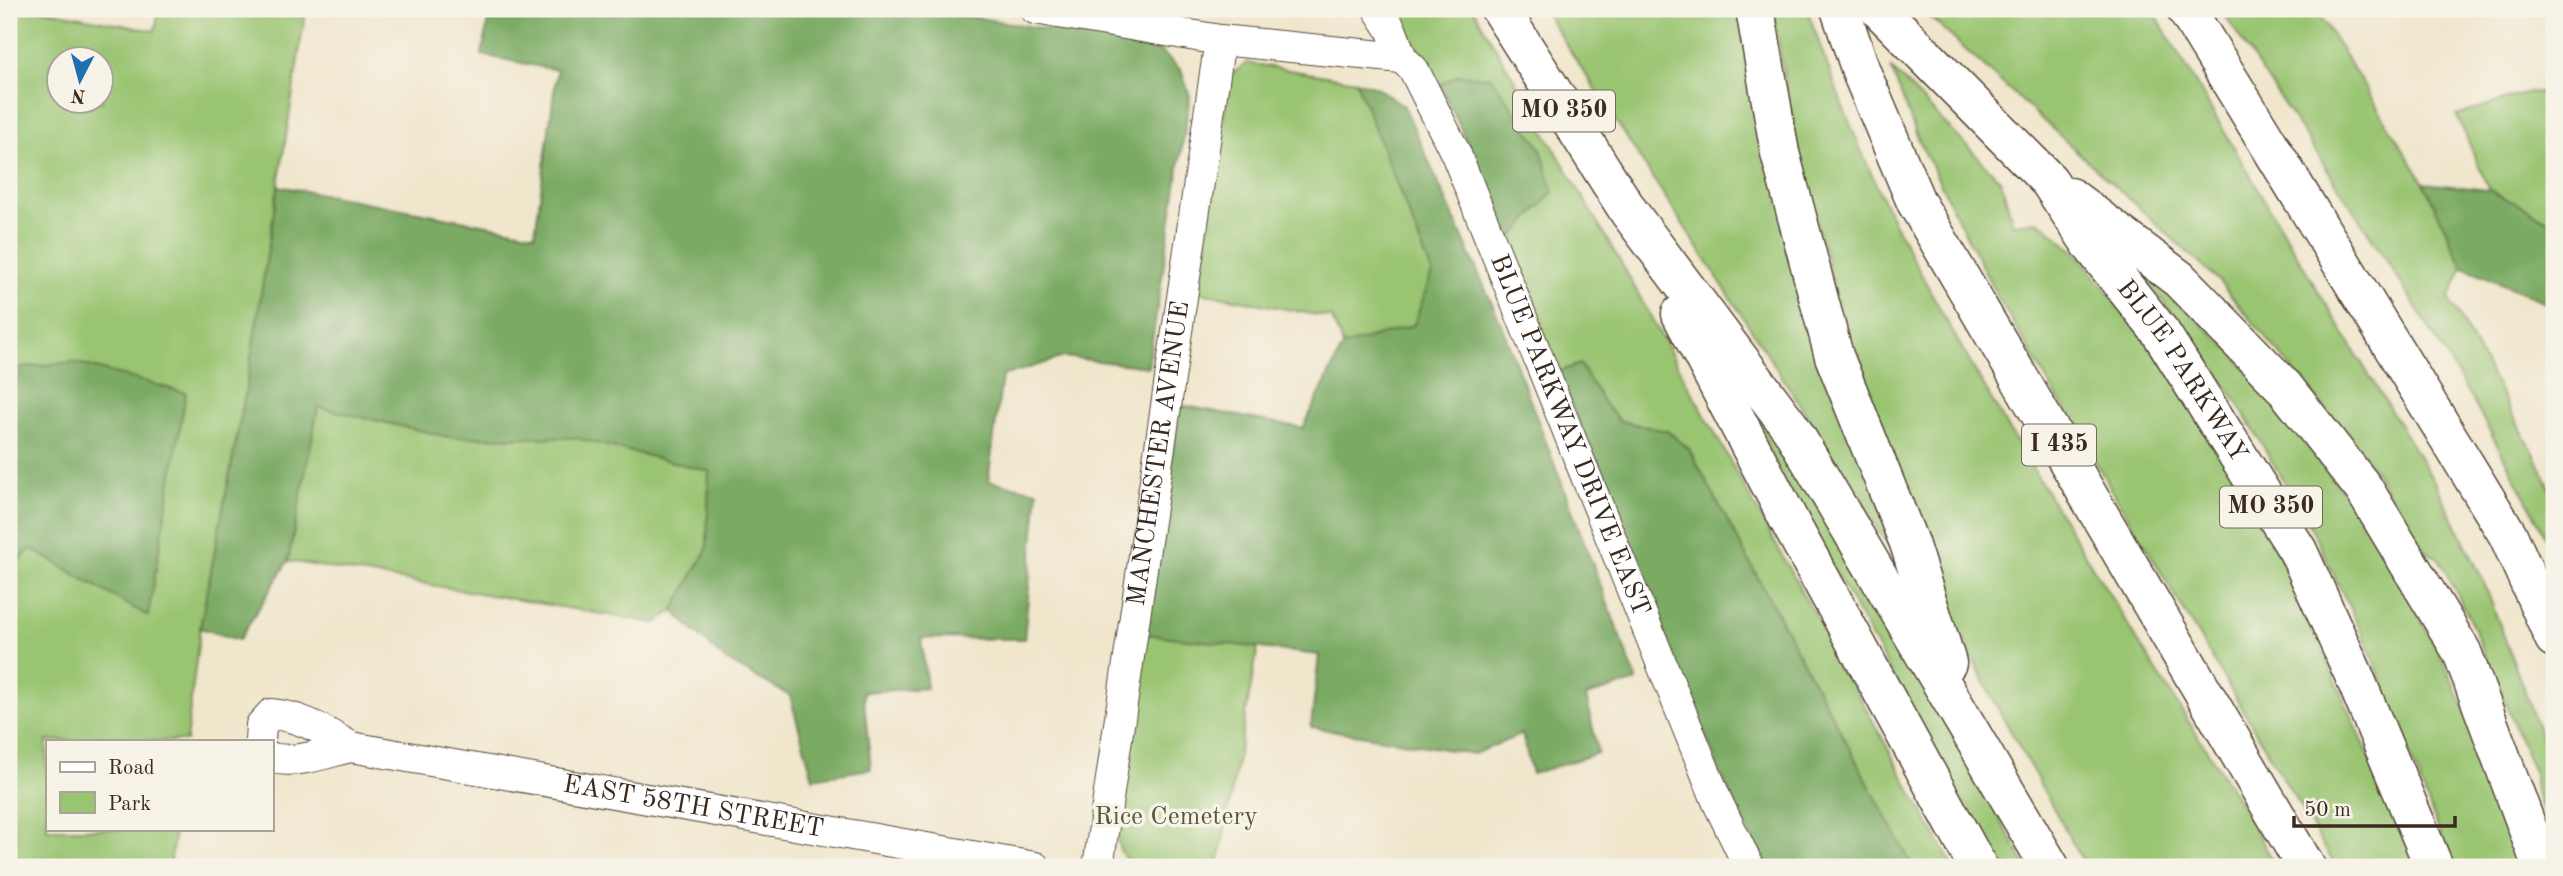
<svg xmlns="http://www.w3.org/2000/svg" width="2563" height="876" font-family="'Old Standard TT',serif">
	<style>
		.green { fill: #99c471; stroke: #6a7748; stroke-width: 2; fill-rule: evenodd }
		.forest { fill: #7aaa63; stroke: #5a6a40; stroke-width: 2 }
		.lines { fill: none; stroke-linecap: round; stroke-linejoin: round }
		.minor-casing { stroke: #564638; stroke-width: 32 }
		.highway-casing { stroke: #564638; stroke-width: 41 }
		.minor { stroke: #fff; stroke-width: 30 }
		.highway { stroke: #fff; stroke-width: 38 }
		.labels { text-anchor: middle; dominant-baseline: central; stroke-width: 7; stroke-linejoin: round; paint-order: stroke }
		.shield { fill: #f7f3e8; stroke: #73665b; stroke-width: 2 }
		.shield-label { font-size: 24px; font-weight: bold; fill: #3b2a1e }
		.street-label { font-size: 26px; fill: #3b2a1e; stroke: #f7f3e8 }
		.park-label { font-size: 26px; fill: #575837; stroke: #f7f3e8 }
	</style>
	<rect width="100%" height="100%" fill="#f7f3e8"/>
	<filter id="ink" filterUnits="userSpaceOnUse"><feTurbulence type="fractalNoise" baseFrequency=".0143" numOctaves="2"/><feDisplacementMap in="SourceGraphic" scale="14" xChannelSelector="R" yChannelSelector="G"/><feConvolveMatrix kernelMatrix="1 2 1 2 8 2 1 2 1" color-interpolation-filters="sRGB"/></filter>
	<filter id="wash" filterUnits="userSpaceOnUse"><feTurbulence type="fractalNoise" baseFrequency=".00686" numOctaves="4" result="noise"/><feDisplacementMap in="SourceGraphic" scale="28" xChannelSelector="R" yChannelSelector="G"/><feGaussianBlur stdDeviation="1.57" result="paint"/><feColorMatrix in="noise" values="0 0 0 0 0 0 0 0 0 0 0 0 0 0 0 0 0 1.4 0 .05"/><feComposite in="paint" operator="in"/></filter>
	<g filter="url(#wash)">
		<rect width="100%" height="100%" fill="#f0e6cc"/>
		<path class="green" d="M 9,9 L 38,9 L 155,31 L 159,9 L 306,9 L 246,390 L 200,628 L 186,741 L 47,741 L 47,829 L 175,829 L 170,867 L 9,867 L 9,568 L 31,549 L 148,616 L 74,362 L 9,369 ZM 60,60 L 102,60 L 102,102 L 60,102 Z
			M 1392,9 L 1473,9 L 1624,268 L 1953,867 L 1913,867 L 1689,449 L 1667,431 L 1619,421 L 1603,402 L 1580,364 L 1558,372 L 1507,243 L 1458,75 L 1440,85 Z
			M 1543,9 L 1740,9 L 1890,542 L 1887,544 L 1799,403 Z
			M 1773,9 L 1807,9 C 1834,85 1863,162 1900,234 C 1972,374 2056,507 2138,641 C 2184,717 2235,789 2276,867 L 2086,867 L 1990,694 L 1952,615 L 1851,353 L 1793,131 Z
			M 1921,9 L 2152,9 L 2333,316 L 2438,488 L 2483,580 L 2544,744 L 2554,780 L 2554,838 L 2534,787 L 2534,772 L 2469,617 L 2438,557 L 2427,553 L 2366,458 L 2218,280 Z
			M 2221,9 L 2316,9 L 2424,183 L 2463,267 L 2449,298 L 2535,455 L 2554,497 L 2554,555 C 2463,362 2337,187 2221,9 Z
			M 1247,63 L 1356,81 L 1432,273 L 1414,325 L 1343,346 L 1332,318 L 1199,292 L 1230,75 Z
			M 1891,68 L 2001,181 L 2013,224 L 2037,221 L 2048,228 L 2080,257 L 2162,361 L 2270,531 L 2418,867 L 2336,867 L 1997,296 L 1919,141 Z
			M 2554,91 L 2554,223 L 2489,190 L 2457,115 L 2525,93 Z
			M 2129,258 L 2229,348 L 2352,503 L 2435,643 L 2467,714 L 2524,867 L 2453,867 L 2366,641 L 2311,528 L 2235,398 L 2189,334 Z
			M 1697,321 L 1776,438 L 1887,618 L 2027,867 L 1998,867 Z
			M 318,407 L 449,437 L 576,438 L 709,471 L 707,549 L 673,611 L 656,623 L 288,561 Z
			M 1145,634 L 1258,647 L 1218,867 L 1133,867 C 1120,856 1117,844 1116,826 Z"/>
		<path class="forest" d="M 490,9 L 924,9 L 1156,47 L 1181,70 L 1190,96 L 1148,367 L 1064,357 L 1002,376 L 988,481 L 1038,491 L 1024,639 L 921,638 L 927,688 L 863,692 L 871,769 L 813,778 L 790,696 L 724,659 L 673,611 L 707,549 L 709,471 L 576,438 L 449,437 L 318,407 L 288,561 L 239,640 L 200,628 L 246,390 L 278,186 L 535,234 L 557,70 L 482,55 Z
			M 1458,75 L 1491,77 L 1541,149 L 1553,192 L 1507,243 L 1461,129 L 1440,85 Z
			M 1356,81 L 1376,87 L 1404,106 L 1501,324 L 1637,681 L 1586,696 L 1598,753 L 1532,774 L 1522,734 L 1474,754 L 1311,727 L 1319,655 L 1145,634 L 1180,405 L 1303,428 L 1343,346 L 1414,325 L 1432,273 Z
			M 2424,183 L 2489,190 L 2554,223 L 2554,306 L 2463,267 Z
			M 74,362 L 186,393 L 148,616 L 31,549 L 9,568 L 9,369 Z
			M 1580,364 L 1603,402 L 1619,421 L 1667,431 L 1689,449 L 1913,867 L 1765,867 L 1727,789 L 1558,372 Z"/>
	</g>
	<g filter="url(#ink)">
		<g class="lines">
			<g class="minor-casing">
				<g id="minor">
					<path d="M 1035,9 L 1220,40 L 1402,58"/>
					<path id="s1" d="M 1378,9 L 1391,29 L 1402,58 L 1414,70 L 1456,154 L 1717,801 L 1749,867"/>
					<path id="s2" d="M 260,741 L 261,725 L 271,714 C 302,716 325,732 351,747 L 1035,867"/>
					<path d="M 271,758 C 298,764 325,753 351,747"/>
					<path id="s3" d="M 1098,867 L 1220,40"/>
				</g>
			</g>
			<g class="highway-casing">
				<g id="highway">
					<path d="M 1500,9 L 1629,212 L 1791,428 L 2050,867"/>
					<path d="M 1755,9 L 1780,153 L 1834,356 L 1909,543 L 1947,663"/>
					<path d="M 1840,9 L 1862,74 L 1916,202 L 2306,867"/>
					<path id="s4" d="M 1879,9 L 2049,181 L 2092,246 L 2161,333 L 2298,551 L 2353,673 L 2434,867"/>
					<path d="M 2186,9 L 2508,535 L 2554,638"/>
					<path d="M 2070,197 L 2179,279 L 2284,387 L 2364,489 L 2462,652 L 2542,867"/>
					<path d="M 1681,314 L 1793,528 L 1978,867"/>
				</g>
			</g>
			<use href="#minor" class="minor"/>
			<use href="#highway" class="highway"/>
		</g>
	</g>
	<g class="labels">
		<g class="shield">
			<rect x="1513" y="90.5" width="102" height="41" rx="5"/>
			<rect x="2022" y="424.5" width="74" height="41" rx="5"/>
			<rect x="2220" y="486.5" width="102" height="41" rx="5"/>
		</g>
		<g class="shield-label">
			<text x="1564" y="111">MO 350</text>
			<text x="2059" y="445">I 435</text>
			<text x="2271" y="507">MO 350</text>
		</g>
		<g class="street-label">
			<text stroke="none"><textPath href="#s4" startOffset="474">BLUE PARKWAY</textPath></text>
			<text stroke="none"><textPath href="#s1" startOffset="469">BLUE PARKWAY DRIVE EAST</textPath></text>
			<text stroke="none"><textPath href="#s3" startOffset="418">MANCHESTER AVENUE</textPath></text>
			<text stroke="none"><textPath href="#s2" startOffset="466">EAST 58TH STREET</textPath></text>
		</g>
		<g class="park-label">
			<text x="1176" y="817">Rice Cemetery</text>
		</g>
	</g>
	<rect width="2563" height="876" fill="none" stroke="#f7f3e8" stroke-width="35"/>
	<rect x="46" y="740" width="228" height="91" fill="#f7f3e8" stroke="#aca397" stroke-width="2"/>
	<rect x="60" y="762" width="35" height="10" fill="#ffffff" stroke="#aca397" stroke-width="2"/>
	<text x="108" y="774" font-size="21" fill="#3b2a1e">Road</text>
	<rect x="60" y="792" width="35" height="21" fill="#99c471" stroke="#aca397" stroke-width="2"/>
	<text x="108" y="810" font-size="21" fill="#3b2a1e">Park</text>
	<g transform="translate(80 80) rotate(186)"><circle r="33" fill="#f7f3e8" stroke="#aca397" stroke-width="2"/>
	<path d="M0-5L12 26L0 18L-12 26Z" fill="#1f6fb2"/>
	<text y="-10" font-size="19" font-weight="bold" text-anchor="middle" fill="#3b2a1e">N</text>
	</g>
	<path d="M2294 816v10h161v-10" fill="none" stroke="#3b2a1e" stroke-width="3.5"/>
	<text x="2304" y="816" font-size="21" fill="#3b2a1e" stroke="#f7f3e8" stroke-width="5" paint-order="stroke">50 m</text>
</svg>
